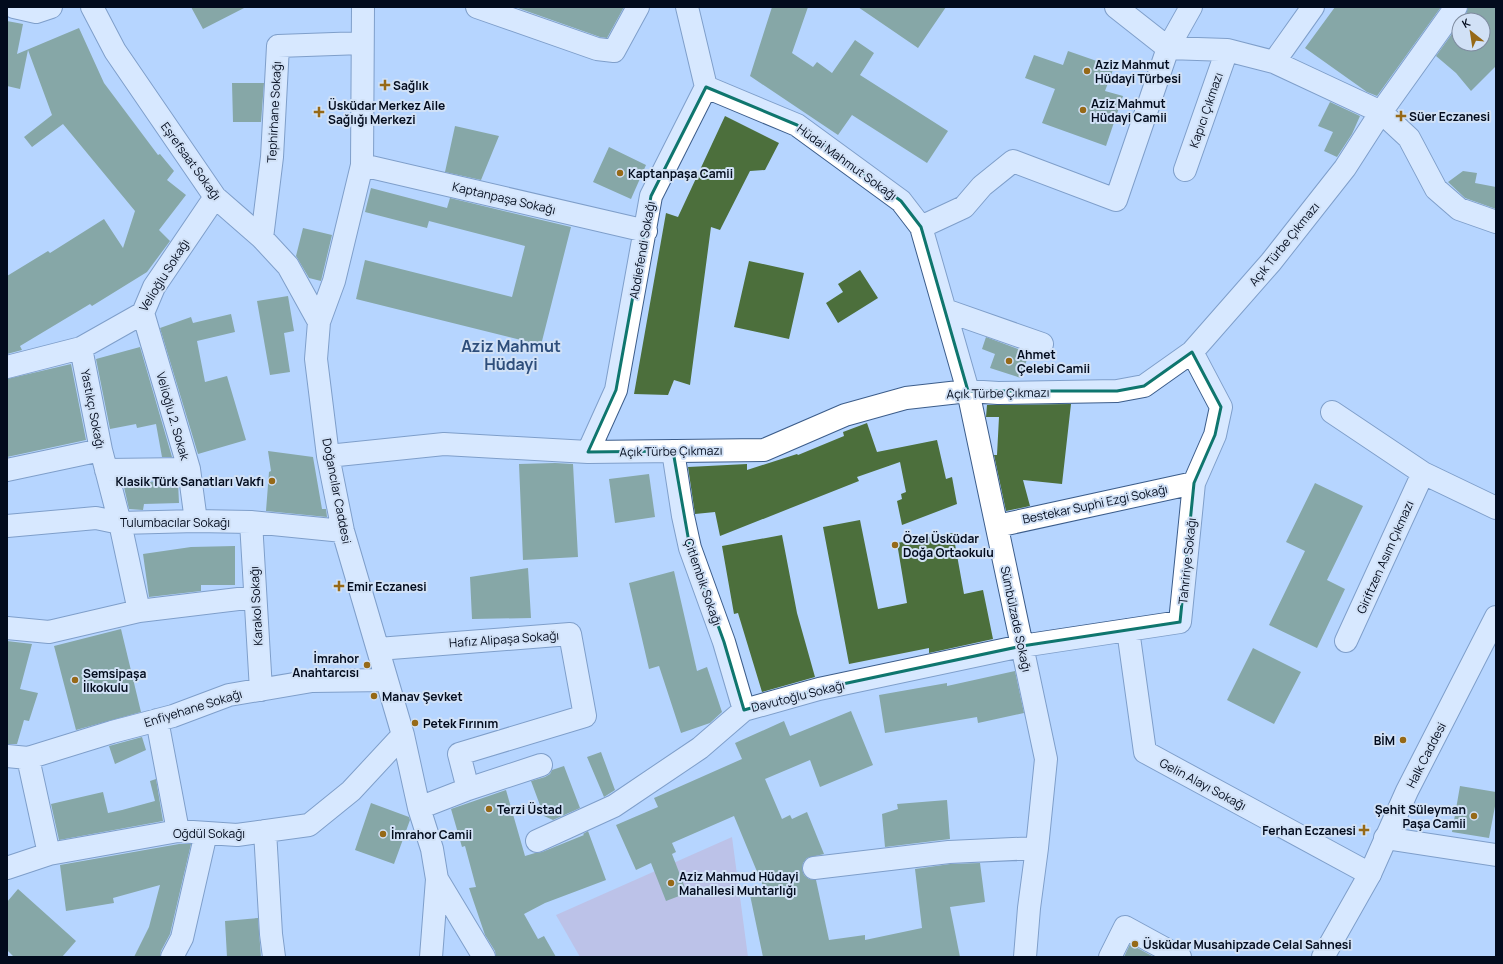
<svg xmlns="http://www.w3.org/2000/svg" width="1503" height="964" font-family="Manrope,sans-serif">
	<style>
		.green { fill: #c3accc }
		.building { fill: #4c6f3c }
		.lines { fill: none; stroke-linecap: round; stroke-linejoin: round }
		.minor-casing { stroke: #3c5d8b; stroke-width: 24 }
		.major-casing { stroke: #3c5d8b; stroke-width: 24 }
		.minor { stroke: #fff; stroke-width: 22 }
		.major { stroke: #fff; stroke-width: 22 }
		.marked { fill: none; stroke: #0f766e; stroke-width: 3; stroke-linejoin: round }
		.poi-dot { fill: #966917; stroke: #d1e1f6; stroke-width: 1.5 }
		.labels { text-anchor: middle; dominant-baseline: central; stroke-width: 4; stroke-linejoin: round; paint-order: stroke }
		.poi-label { font-size: 12px; font-weight: bold; fill: #020b1d; stroke: #d1e1f6; text-anchor: start }
		.street-label { font-size: 12px; fill: #020b1d; stroke: #d1e1f6 }
		.district-label { font-size: 16px; font-weight: bold; fill: #2e4e7b; stroke: #d1e1f6 }
	</style>
	<rect width="100%" height="100%" fill="#b6d5ff"/>
	<path class="green" d="M 732,837 L 748,957 L 580,957 L 556,915 Z"/>
	<path class="building" d="M 191,7 L 246,7 L 203,29 Z
		M 515,7 L 624,7 L 607,38 L 600,37 Z
		M 772,7 L 808,7 L 792,53 L 813,67 L 817,62 L 832,73 L 855,40 L 874,53 L 860,75 L 948,131 L 927,163 L 852,115 L 838,135 L 750,76 Z
		M 858,7 L 946,7 L 918,48 Z
		M 1335,7 L 1441,7 L 1377,96 L 1367,92 L 1305,48 Z
		M 1468,7 L 1496,7 L 1496,66 L 1471,91 L 1456,73 L 1436,56 L 1459,24 L 1459,44 L 1483,44 L 1483,20 L 1462,20 L 1466,14 Z
		M 7,21 L 23,24 L 17,54 L 79,28 L 104,83 L 158,155 L 160,154 L 174,171 L 167,180 L 186,195 L 159,230 L 170,241 L 147,272 L 92,306 L 90,304 L 20,346 L 22,350 L 7,354 L 7,276 L 48,251 L 50,253 L 104,219 L 123,248 L 135,211 L 63,124 L 32,147 L 24,137 L 52,115 L 28,50 L 20,89 L 7,86 Z
		M 1068,51 L 1114,67 L 1105,91 L 1123,96 L 1106,146 L 1042,123 L 1055,89 L 1025,78 L 1034,55 L 1063,65 Z
		M 232,83 L 264,83 L 261,122 L 233,122 Z
		M 1330,102 L 1360,116 L 1352,134 L 1337,157 L 1324,151 L 1333,132 L 1318,126 Z
		M 725,116 L 779,143 L 765,170 L 750,171 L 720,230 L 711,227 L 690,385 L 674,380 L 668,395 L 634,394 L 666,213 L 678,217 Z
		M 455,126 L 499,136 L 481,180 L 445,172 Z
		M 609,147 L 646,165 L 631,199 L 593,182 Z
		M 1463,171 L 1477,173 L 1475,183 L 1496,187 L 1496,209 L 1465,198 L 1448,182 Z
		M 371,188 L 447,208 L 450,198 L 571,227 L 541,345 L 356,299 L 365,260 L 512,297 L 525,246 L 429,221 L 427,228 L 365,212 Z
		M 303,228 L 332,235 L 321,281 L 309,278 L 296,256 Z
		M 749,261 L 804,273 L 789,339 L 734,327 Z
		M 860,270 L 878,298 L 838,323 L 826,303 L 843,292 L 838,284 Z
		M 288,296 L 294,331 L 284,333 L 290,372 L 270,375 L 257,301 Z
		M 231,314 L 235,332 L 197,341 L 205,382 L 227,376 L 246,440 L 198,454 L 160,328 L 191,317 L 193,323 Z
		M 986,337 L 1029,353 L 1021,378 L 990,368 L 995,354 L 982,349 Z
		M 140,347 L 172,457 L 162,457 L 156,424 L 137,428 L 136,424 L 110,429 L 96,359 Z
		M 71,364 L 86,440 L 7,457 L 7,379 Z
		M 1071,404 L 1062,484 L 1023,480 L 1030,506 L 1006,511 L 994,455 L 997,455 L 999,417 L 986,417 L 987,405 Z
		M 867,423 L 877,452 L 937,440 L 946,479 L 952,477 L 957,504 L 902,525 L 897,501 L 902,499 L 901,494 L 906,492 L 900,462 L 857,477 L 859,481 L 720,536 L 715,512 L 695,514 L 688,467 L 747,464 L 747,470 L 797,454 L 798,455 L 844,436 L 843,432 Z
		M 268,451 L 313,457 L 322,509 L 326,509 L 327,517 L 266,511 L 269,472 L 271,471 Z
		M 555,463 L 573,464 L 578,557 L 523,560 L 519,464 Z
		M 649,474 L 655,517 L 615,523 L 609,479 Z
		M 124,482 L 178,482 L 179,503 L 144,504 L 143,510 L 129,509 L 124,487 Z
		M 1315,483 L 1363,506 L 1327,580 L 1345,589 L 1317,648 L 1269,625 L 1305,551 L 1286,542 Z
		M 860,520 L 878,609 L 907,603 L 897,543 L 953,533 L 964,594 L 983,590 L 993,639 L 929,653 L 929,648 L 849,664 L 823,527 Z
		M 782,535 L 797,613 L 815,677 L 762,692 L 738,613 L 734,614 L 722,546 Z
		M 235,546 L 235,585 L 201,585 L 201,591 L 149,597 L 143,554 L 191,547 Z
		M 528,568 L 531,618 L 472,619 L 470,577 Z
		M 674,571 L 697,671 L 707,667 L 722,712 L 710,723 L 681,733 L 659,666 L 649,669 L 629,583 Z
		M 121,629 L 141,712 L 76,730 L 54,646 Z
		M 7,641 L 32,644 L 20,689 L 38,693 L 29,721 L 24,720 L 17,744 L 7,744 Z
		M 1253,648 L 1301,672 L 1274,724 L 1227,700 Z
		M 1015,671 L 1024,713 L 978,723 L 977,717 L 885,733 L 879,695 L 947,683 L 947,686 Z
		M 851,711 L 873,765 L 820,787 L 810,760 L 765,779 L 782,819 L 790,815 L 792,819 L 807,812 L 824,854 L 807,858 L 803,863 L 802,869 L 804,875 L 809,879 L 816,880 L 829,940 L 865,935 L 865,940 L 922,928 L 915,869 L 950,864 L 980,863 L 985,902 L 950,907 L 960,957 L 763,957 L 750,895 L 765,891 L 734,816 L 672,843 L 676,852 L 672,854 L 687,893 L 666,901 L 651,863 L 636,870 L 616,825 L 658,807 L 654,798 L 742,759 L 735,743 L 784,721 L 790,736 Z
		M 142,737 L 146,750 L 115,764 L 109,746 Z
		M 601,752 L 615,790 L 604,797 L 587,757 Z
		M 564,766 L 580,808 L 553,820 L 544,816 L 531,781 L 545,777 L 550,774 L 552,770 Z
		M 156,779 L 163,821 L 59,840 L 51,804 L 103,792 L 108,813 L 122,810 L 155,801 L 150,781 Z
		M 1460,786 L 1496,792 L 1496,801 L 1489,838 L 1452,832 Z
		M 506,790 L 525,856 L 535,853 L 542,852 L 584,835 L 583,834 L 588,831 L 606,880 L 545,903 L 524,914 L 538,939 L 544,936 L 556,957 L 496,957 L 495,951 L 485,935 L 469,888 L 476,887 L 465,846 L 462,847 L 451,809 Z
		M 947,800 L 950,839 L 885,847 L 882,814 L 898,809 L 897,804 Z
		M 371,803 L 409,817 L 410,820 L 394,864 L 355,850 Z
		M 179,844 L 191,844 L 170,934 L 161,951 L 160,957 L 134,957 L 149,927 L 160,885 L 113,898 L 114,903 L 66,911 L 60,865 Z
		M 18,889 L 76,941 L 62,957 L 14,957 L 7,950 L 7,902 Z
		M 258,918 L 261,957 L 227,957 L 225,921 Z
		M 1130,944 L 1154,957 L 1124,957 Z"/>
	<g class="lines">
		<g class="minor-casing">
			<path id="minor" d="M 14,7 L 36,12 L 51,7
				M 92,7 L 115,51 L 215,197 L 262,238 L 288,266 L 319,322
				M 363,7 L 362,165 L 334,281 L 319,322 L 316,359 L 328,456 L 343,531 L 403,735 L 419,808 L 432,849 L 437,879 L 484,957
				M 477,7 L 597,49 L 614,51 L 638,7
				M 1116,7 L 1168,48 L 1227,50 L 1274,62 L 1381,112 L 1409,138 L 1436,189 L 1459,209 L 1496,222
				M 1274,62 L 1313,7
				M 706,87 L 797,125 L 901,201 L 921,227 L 968,391 L 1046,759 L 1037,848 L 1029,908 L 1025,957
				M 362,165 L 646,231
				M 1185,170 L 1227,50
				M 921,227 L 964,207 L 982,186 L 1013,161 L 1116,200 L 1168,48 L 1191,7
				M 262,238 L 272,157 L 278,46 L 362,43
				M 945,310 L 1042,344
				M 143,313 L 189,469 L 196,521
				M 81,348 L 101,450 L 120,523 L 139,611
				M 7,367 L 81,348 L 143,313 L 154,287 L 215,197
				M 1332,412 L 1423,473 L 1496,508
				M 673,451 L 683,516 L 690,548 L 724,642 L 744,710
				M 588,452 L 616,390 L 651,196 L 706,87 L 687,7
				M 328,456 L 444,444 L 588,452 L 764,450 L 845,415 L 906,398 L 968,391 L 998,393 L 1117,391 L 1144,386 L 1192,352 L 1271,262 L 1345,168 L 1381,112 L 1456,7
				M 7,470 L 101,450
				M 106,470 L 189,469
				M 251,522 L 261,690
				M 7,526 L 96,518 L 120,523 L 196,521 L 251,522 L 343,531
				M 997,526 L 1194,483
				M 7,628 L 49,632 L 139,611 L 255,597
				M 1128,630 L 1145,752 L 1370,874
				M 1346,641 L 1423,473
				M 378,649 L 570,634 L 585,716 L 459,754 L 468,789
				M 157,720 L 178,831
				M 7,756 L 28,758 L 49,854
				M 28,758 L 112,732 L 173,716 L 229,695 L 312,681 L 386,680
				M 419,808 L 468,789 L 541,765
				M 265,831 L 271,934 L 274,957
				M 1385,838 L 1496,855
				M 537,841 L 614,806 L 700,748 L 744,710 L 819,689 L 1022,646 L 1180,622 L 1194,483 L 1215,435 L 1221,407 L 1192,352
				M 7,868 L 49,854 L 178,831 L 237,835 L 309,825 L 351,791 L 403,735
				M 814,868 L 949,852 L 1037,848
				M 172,957 L 182,938 L 206,833
				M 431,957 L 437,879
				M 1110,957 L 1125,927 L 1180,957"/>
		</g>
		<g class="major-casing">
			<path id="major" d="M 1323,957 L 1370,874 L 1407,791 L 1496,617"/>
		</g>
		<use href="#minor" class="minor"/>
		<use href="#major" class="major"/>
	</g>
	<path d="M0 0H1503V964H0ZM 706,87 L 797,125 L 901,201 L 921,227 L 968,391 L 1117,391 L 1144,386 L 1192,352 L 1221,407 L 1215,435 L 1194,483 L 1180,622 L 1022,646 L 819,689 L 744,710 L 724,642 L 690,548 L 673,451 L 588,452 L 616,390 L 651,196 Z" fill="#b6d5ff" fill-opacity=".55" fill-rule="evenodd"/>
	<path class="marked" d="M 706,87 L 797,125 L 901,201 L 921,227 L 968,391 L 1117,391 L 1144,386 L 1192,352 L 1221,407 L 1215,435 L 1194,483 L 1180,622 L 1022,646 L 819,689 L 744,710 L 724,642 L 690,548 L 673,451 L 588,452 L 616,390 L 651,196 Z"/>
	<g class="poi-dot">
		<circle cx="1087" cy="71" r="4"/>
		<path d="M383 79h4v4h4v4h-4v4h-4v-4h-4v-4h4z"/>
		<circle cx="1083" cy="110" r="4"/>
		<path d="M317 106h4v4h4v4h-4v4h-4v-4h-4v-4h4z"/>
		<path d="M1399 110h4v4h4v4h-4v4h-4v-4h-4v-4h4z"/>
		<circle cx="620" cy="173" r="4"/>
		<circle cx="1009" cy="361" r="4"/>
		<circle cx="272" cy="481" r="4"/>
		<circle cx="895" cy="545" r="4"/>
		<path d="M337 580h4v4h4v4h-4v4h-4v-4h-4v-4h4z"/>
		<circle cx="367" cy="665" r="4"/>
		<circle cx="75" cy="680" r="4"/>
		<circle cx="374" cy="696" r="4"/>
		<circle cx="415" cy="723" r="4"/>
		<circle cx="1403" cy="740" r="4"/>
		<circle cx="489" cy="809" r="4"/>
		<circle cx="1474" cy="816" r="4"/>
		<path d="M1362 824h4v4h4v4h-4v4h-4v-4h-4v-4h4z"/>
		<circle cx="383" cy="834" r="4"/>
		<circle cx="671" cy="883" r="4"/>
		<circle cx="1135" cy="944" r="4"/>
	</g>
	<g class="labels">
		<g class="poi-label">
			<text x="1095" y="64">Aziz Mahmut<tspan x="1095" dy="14">Hüdayi Türbesi</tspan></text>
			<text x="393" y="85">Sağlık</text>
			<text x="1091" y="103">Aziz Mahmut<tspan x="1091" dy="14">Hüdayi Camii</tspan></text>
			<text x="328" y="105">Üsküdar Merkez Aile<tspan x="328" dy="14">Sağlığı Merkezi</tspan></text>
			<text x="1409" y="116">Süer Eczanesi</text>
			<text x="628" y="173">Kaptanpaşa Camii</text>
			<text x="1017" y="354">Ahmet<tspan x="1017" dy="14">Çelebi Camii</tspan></text>
			<text x="264" y="481" text-anchor="end">Klasik Türk Sanatları Vakfı</text>
			<text x="903" y="538">Özel Üsküdar<tspan x="903" dy="14">Doğa Ortaokulu</tspan></text>
			<text x="347" y="586">Emir Eczanesi</text>
			<text x="359" y="658" text-anchor="end">İmrahor<tspan x="359" dy="14">Anahtarcısı</tspan></text>
			<text x="83" y="673">Semsipaşa<tspan x="83" dy="14">İlkokulu</tspan></text>
			<text x="382" y="696">Manav Şevket</text>
			<text x="423" y="723">Petek Fırınım</text>
			<text x="1395" y="740" text-anchor="end">BİM</text>
			<text x="497" y="809">Terzi Üstad</text>
			<text x="1466" y="809" text-anchor="end">Şehit Süleyman<tspan x="1466" dy="14">Paşa Camii</tspan></text>
			<text x="1356" y="830" text-anchor="end">Ferhan Eczanesi</text>
			<text x="391" y="834">İmrahor Camii</text>
			<text x="679" y="876">Aziz Mahmud Hüdayi<tspan x="679" dy="14">Mahallesi Muhtarlığı</tspan></text>
			<text x="1143" y="944">Üsküdar Musahipzade Celal Sahnesi</text>
		</g>
		<g class="street-label">
			<text transform="translate(1206 110) rotate(-71)">Kapıcı Çıkmazı</text>
			<text transform="translate(274 112) rotate(-87)">Tephirhane Sokağı</text>
			<text transform="translate(191 161) rotate(54)">Eşrefsaat Sokağı</text>
			<text transform="translate(847 162) rotate(36)">Hüdai Mahmut Sokağı</text>
			<text transform="translate(504 198) rotate(13)">Kaptanpaşa Sokağı</text>
			<text transform="translate(1284 244) rotate(-51)">Açık Türbe Çıkmazı</text>
			<text transform="translate(642 250) rotate(-80)">Abdiefendi Sokağı</text>
			<text transform="translate(164 275) rotate(-58)">Velioğlu Sokağı</text>
			<text transform="translate(998 393) rotate(-1)">Açık Türbe Çıkmazı</text>
			<text transform="translate(93 409) rotate(79)">Yastıkçı Sokağı</text>
			<text transform="translate(173 416) rotate(74)">Velioğlu 2. Sokak</text>
			<text transform="translate(671 451) rotate(-1)">Açık Türbe Çıkmazı</text>
			<text transform="translate(337 491) rotate(79)">Doğancılar Caddesi</text>
			<text transform="translate(1095 504) rotate(-12)">Bestekar Suphi Ezgi Sokağı</text>
			<text x="175" y="522">Tulumbacılar Sokağı</text>
			<text transform="translate(1385 557) rotate(-66)">Giriftzen Asım Çıkmazı</text>
			<text transform="translate(1187 561) rotate(-84)">Tahririye Sokağı</text>
			<text transform="translate(703 582) rotate(71)">Çitlembik Sokağı</text>
			<text transform="translate(256 606) rotate(-93)">Karakol Sokağı</text>
			<text transform="translate(1016 619) rotate(78)">Sümbülzade Sokağı</text>
			<text transform="translate(504 639) rotate(-4)">Hafız Alipaşa Sokağı</text>
			<text transform="translate(798 696) rotate(-14)">Davutoğlu Sokağı</text>
			<text transform="translate(193 708) rotate(-17)">Enfiyehane Sokağı</text>
			<text transform="translate(1426 755) rotate(-63)">Halk Caddesi</text>
			<text transform="translate(1203 784) rotate(28)">Gelin Alayı Sokağı</text>
			<text x="209" y="833">Oğdül Sokağı</text>
		</g>
		<g class="district-label">
			<text x="511" y="346">Aziz Mahmut<tspan x="511" dy="18">Hüdayi</tspan></text>
		</g>
	</g>
	<rect width="1503" height="964" fill="none" stroke="#020b1d" stroke-width="16"/>
	<g transform="translate(1471 32) rotate(330)"><circle r="19" fill="#d1e1f6" stroke="#7e8b9f"/>
	<path d="M0-3L7 15L0 10L-7 15Z" fill="#966917"/>
	<text y="-6" font-size="11" font-weight="bold" text-anchor="middle" fill="#020b1d">K</text>
	</g>
</svg>
